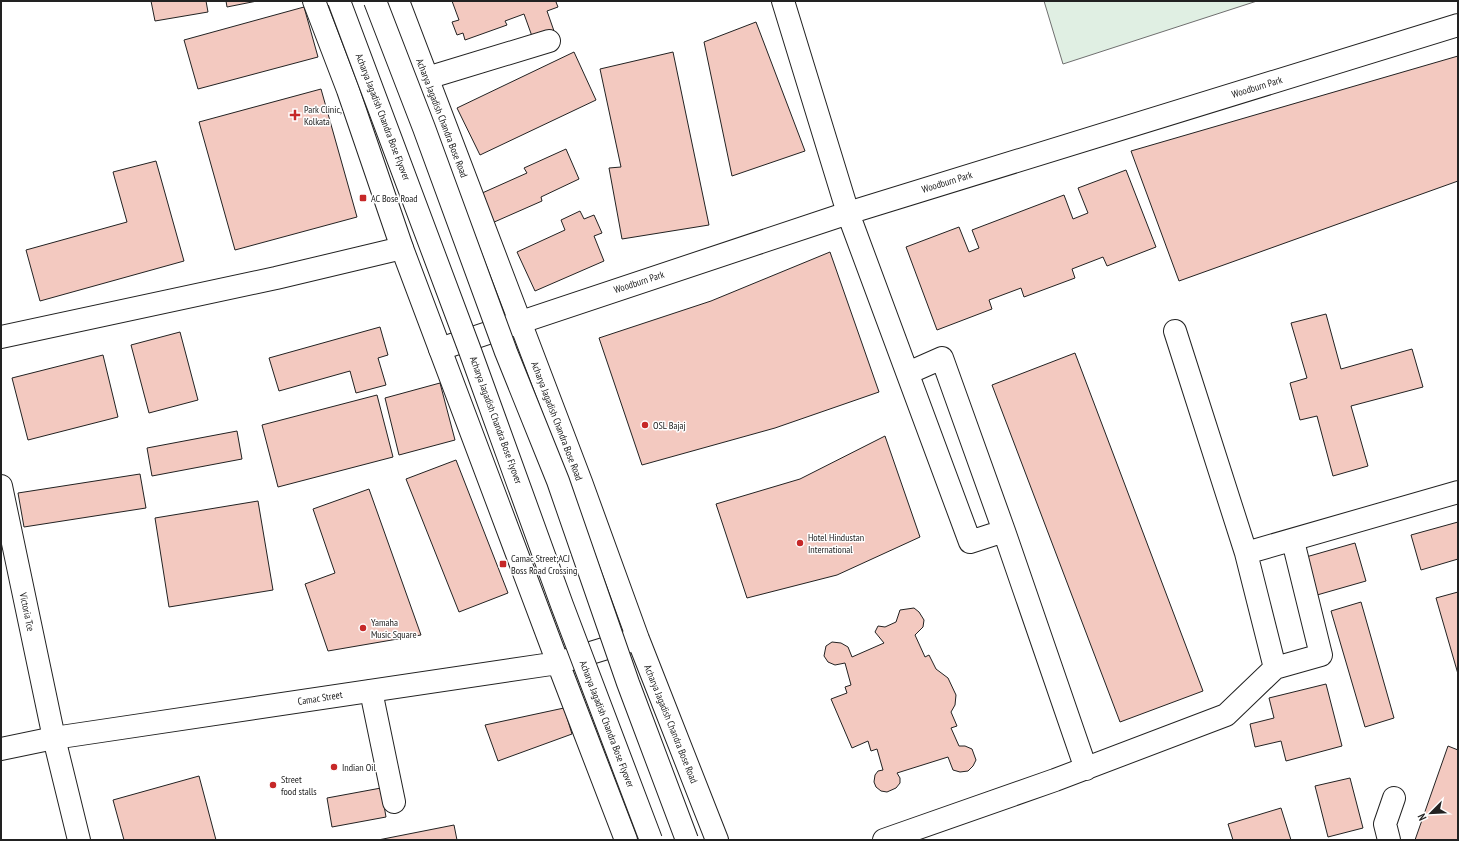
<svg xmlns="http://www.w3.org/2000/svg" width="1459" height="841" font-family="'PT Sans Narrow',sans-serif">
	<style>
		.green { fill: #e0efe3; stroke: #6f6f6f }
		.building { fill: #f3c9c0; stroke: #222 }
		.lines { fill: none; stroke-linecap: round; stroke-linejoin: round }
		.minor-casing { stroke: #222; stroke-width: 24 }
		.major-casing { stroke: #222; stroke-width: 24 }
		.minor { stroke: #fff; stroke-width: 22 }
		.major { stroke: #fff; stroke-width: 22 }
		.highway-bridge-casing { stroke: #222; stroke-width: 24; stroke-linecap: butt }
		.highway-bridge { stroke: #fff; stroke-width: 22 }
		.poi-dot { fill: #c62828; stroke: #fff; stroke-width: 1.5 }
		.labels { text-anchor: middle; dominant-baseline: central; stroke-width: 3; stroke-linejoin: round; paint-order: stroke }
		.street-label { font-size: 10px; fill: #222; stroke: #fff }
		.poi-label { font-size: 10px; fill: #222; stroke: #fff; text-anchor: start }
	</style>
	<rect width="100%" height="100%" fill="#fff"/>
	<path class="green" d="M 1044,1 L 1257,1 L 1063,64 Z"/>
	<path class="building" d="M 151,1 L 206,1 L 208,12 L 155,21 Z
		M 226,1 L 257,1 L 227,7 Z
		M 452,1 L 558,1 L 556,2 L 558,7 L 547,11 L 554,31 L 533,39 L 524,14 L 505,21 L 507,25 L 465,40 L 463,33 L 457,35 L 452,22 L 459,20 Z
		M 304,7 L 318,57 L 198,89 L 184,40 Z
		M 756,22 L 805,151 L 732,176 L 704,42 Z
		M 574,52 L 596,100 L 480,155 L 457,108 Z
		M 673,52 L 709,225 L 622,239 L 609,168 L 621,167 L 600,69 Z
		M 1458,56 L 1458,181 L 1179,281 L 1131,151 Z
		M 321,89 L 357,217 L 235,250 L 199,122 Z
		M 566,149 L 579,179 L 541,197 L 542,201 L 492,223 L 480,194 L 527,173 L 524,168 Z
		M 156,161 L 184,261 L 40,301 L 26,250 L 127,222 L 113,172 Z
		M 1126,170 L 1156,247 L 1107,266 L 1103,257 L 1072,269 L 1075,278 L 1024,297 L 1021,288 L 989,300 L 992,309 L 937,330 L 906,247 L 959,227 L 969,252 L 979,248 L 972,230 L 1064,195 L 1073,219 L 1088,213 L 1078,188 Z
		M 580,211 L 584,219 L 594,215 L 602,233 L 594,236 L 604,261 L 535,291 L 517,252 L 565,230 L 561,220 Z
		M 830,252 L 879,392 L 775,428 L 642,465 L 599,338 L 711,301 Z
		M 1326,314 L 1341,369 L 1412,349 L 1423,387 L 1351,406 L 1368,466 L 1333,476 L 1317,416 L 1300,420 L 1290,383 L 1307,378 L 1291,323 Z
		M 380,327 L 388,355 L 378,358 L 386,385 L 356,393 L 350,371 L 279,391 L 269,358 Z
		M 180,332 L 198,400 L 149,413 L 131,345 Z
		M 1075,353 L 1203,691 L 1120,722 L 992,385 Z
		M 103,355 L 118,417 L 28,440 L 12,378 Z
		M 440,383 L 455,440 L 399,455 L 385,398 Z
		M 377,395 L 393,457 L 278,487 L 262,425 Z
		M 237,431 L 242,459 L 152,476 L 147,448 Z
		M 885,436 L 920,537 L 837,575 L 747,598 L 716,504 L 800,479 Z
		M 456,460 L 508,593 L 459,612 L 406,479 Z
		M 140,474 L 146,508 L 24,527 L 18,493 Z
		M 369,489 L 421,635 L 328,651 L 305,584 L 335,573 L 313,509 Z
		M 258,501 L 273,590 L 169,607 L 155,518 Z
		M 1458,522 L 1458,559 L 1421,570 L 1411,535 Z
		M 1355,543 L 1366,581 L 1317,595 L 1306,557 Z
		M 1458,592 L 1458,674 L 1436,598 Z
		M 1361,602 L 1394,718 L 1365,727 L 1331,611 Z
		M 914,608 L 919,612 L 924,620 L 923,627 L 915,635 L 925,657 L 929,655 L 936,669 L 948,678 L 956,695 L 955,705 L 951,712 L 957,726 L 951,728 L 959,746 L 965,746 L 972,749 L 976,760 L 973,766 L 968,771 L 960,772 L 953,770 L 948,757 L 897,773 L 900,778 L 900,783 L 896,788 L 887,792 L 881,791 L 876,787 L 874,782 L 875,775 L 878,771 L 883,770 L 877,749 L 871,751 L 868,741 L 852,748 L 831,699 L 847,693 L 845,687 L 851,685 L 845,663 L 835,665 L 828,662 L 824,656 L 826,646 L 832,642 L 841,643 L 848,647 L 852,657 L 884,643 L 875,632 L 878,626 L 885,627 L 896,622 L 900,610 Z
		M 1326,684 L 1342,746 L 1286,761 L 1281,741 L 1255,747 L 1250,724 L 1274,718 L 1269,698 Z
		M 564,708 L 572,734 L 498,761 L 485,725 Z
		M 1448,746 L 1458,750 L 1458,840 L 1415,840 Z
		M 199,776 L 216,840 L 124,840 L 113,800 Z
		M 1350,778 L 1363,828 L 1328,837 L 1315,786 Z
		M 381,788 L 386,817 L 332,827 L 327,798 Z
		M 1281,808 L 1291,840 L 1233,840 L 1228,824 Z
		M 454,825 L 457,840 L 378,840 Z"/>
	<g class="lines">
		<g class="minor-casing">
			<path id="minor" d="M 783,1 L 848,213 L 970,542 L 1004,531
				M 427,78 L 549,41
				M 1175,331 L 1246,553 L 1275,668
				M 1,337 L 276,278 L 402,248
				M 440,349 L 848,213 L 1458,25
				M 908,373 L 942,358 L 1004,531 L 1086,769
				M 1,486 L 54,738 L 79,840
				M 1246,553 L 1458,492
				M 371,691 L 394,802
				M 884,840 L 1055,780 L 1226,715 L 1275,668 L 1321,655 L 1293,541
				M 1389,840 L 1385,824 L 1394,798"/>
		</g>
		<g class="major-casing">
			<path id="major" d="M 314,1 L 348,90 L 402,248 L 558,663 L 626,840
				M 398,1 L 581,482 L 638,639 L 717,840
				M 1,749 L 54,738 L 558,663 L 633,640"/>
		</g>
		<use href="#minor" class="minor"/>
		<use href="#major" class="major"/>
		<g class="highway-bridge-casing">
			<path id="highway-bridge" d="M 339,1 L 469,348 L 562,605 L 651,840
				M 375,1 L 424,128 L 506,352 L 558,481 L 628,683 L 687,840"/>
		</g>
		<use href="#highway-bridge" class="highway-bridge"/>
	</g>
	<g class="poi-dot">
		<path d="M293 109h4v4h4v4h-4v4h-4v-4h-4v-4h4z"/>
		<rect x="359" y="194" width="8" height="8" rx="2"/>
		<circle cx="645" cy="425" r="4"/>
		<circle cx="800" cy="543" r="4"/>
		<rect x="499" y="560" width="8" height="8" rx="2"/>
		<circle cx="363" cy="628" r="4"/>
		<circle cx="334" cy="767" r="4"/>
		<circle cx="273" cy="785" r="4"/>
	</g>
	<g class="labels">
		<g class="street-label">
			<text transform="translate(1257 87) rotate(-17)">Woodburn Park</text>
			<text transform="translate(383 117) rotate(69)">Acharya Jagadish Chandra Bose Flyover</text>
			<text transform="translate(442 118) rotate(69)">Acharya Jagadish Chandra Bose Road</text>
			<text transform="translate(947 182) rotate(-17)">Woodburn Park</text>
			<text transform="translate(639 282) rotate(-18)">Woodburn Park</text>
			<text transform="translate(496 420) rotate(70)">Acharya Jagadish Chandra Bose Flyover</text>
			<text transform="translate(557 421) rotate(69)">Acharya Jagadish Chandra Bose Road</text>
			<text transform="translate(27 612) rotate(78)">Victoria Tce</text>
			<text transform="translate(320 698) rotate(-9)">Camac Street</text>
			<text transform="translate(607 724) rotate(69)">Acharya Jagadish Chandra Bose Flyover</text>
			<text transform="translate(671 724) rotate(68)">Acharya Jagadish Chandra Bose Road</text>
		</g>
		<g class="poi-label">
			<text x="304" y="109">Park Clinic,<tspan x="304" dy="12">Kolkata</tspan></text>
			<text x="371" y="198">AC Bose Road</text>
			<text x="653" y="425">OSL Bajaj</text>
			<text x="808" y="537">Hotel Hindustan<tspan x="808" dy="12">International</tspan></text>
			<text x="511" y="558">Camac Street;ACJ<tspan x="511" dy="12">Boss Road Crossing</tspan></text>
			<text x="371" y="622">Yamaha<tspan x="371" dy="12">Music Square</tspan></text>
			<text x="342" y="767">Indian Oil</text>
			<text x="281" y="779">Street<tspan x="281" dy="12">food stalls</tspan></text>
		</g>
	</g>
	<rect width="1459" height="841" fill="none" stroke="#222222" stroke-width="4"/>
	<g transform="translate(1431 813) rotate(246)" stroke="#ffffff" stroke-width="3" paint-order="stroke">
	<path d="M0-3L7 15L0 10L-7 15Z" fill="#222222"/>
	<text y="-6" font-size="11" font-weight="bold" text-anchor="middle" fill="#222222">N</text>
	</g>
</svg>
